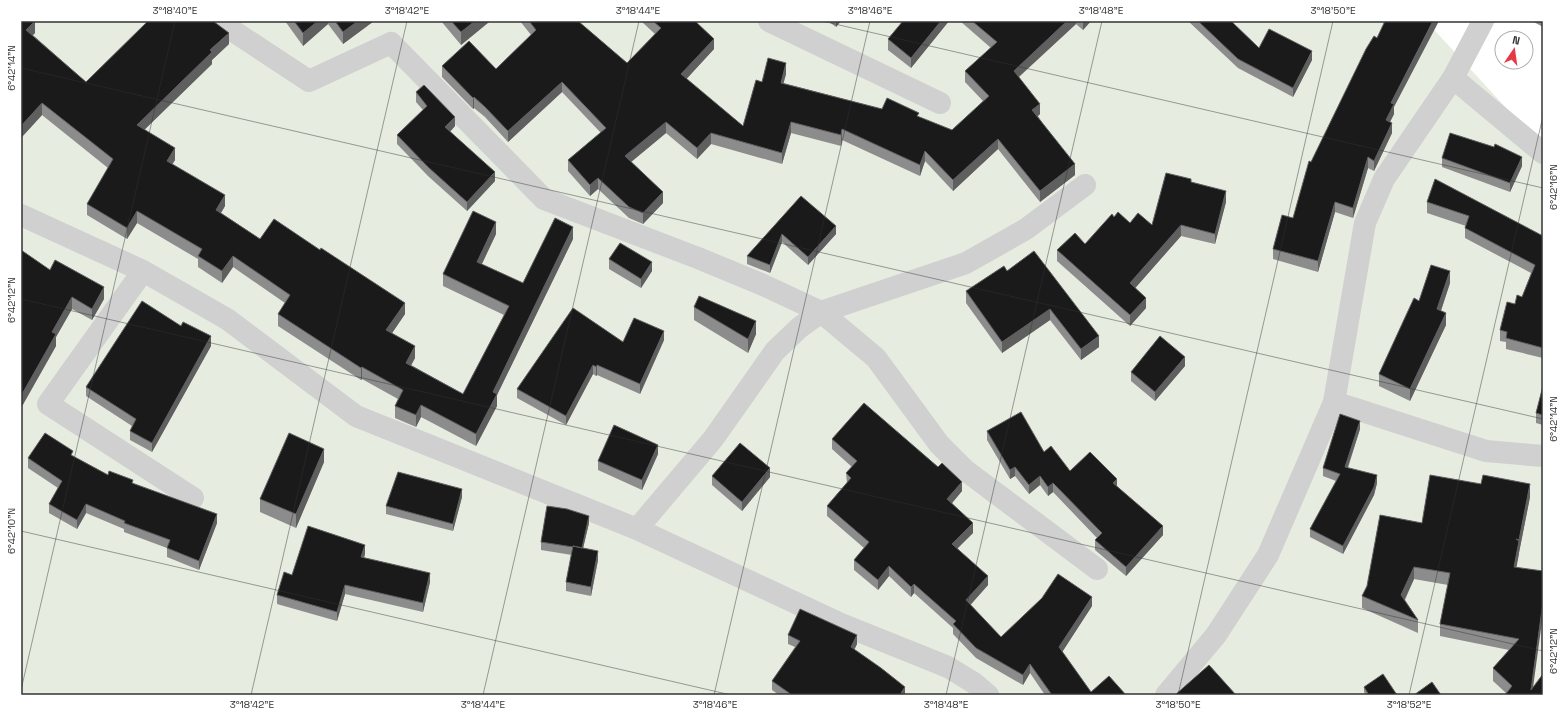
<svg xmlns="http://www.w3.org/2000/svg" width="1564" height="716" font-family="'Space Grotesk',sans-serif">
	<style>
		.green { fill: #e6ecdf }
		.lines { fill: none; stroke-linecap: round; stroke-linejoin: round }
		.street { stroke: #d0d0d0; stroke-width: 22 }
		.wall { fill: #8c8c8c }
		.shaded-wall { fill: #5f5f5f }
		.building { fill: #1a1a1a; stroke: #5f5f5f }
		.ticks { fill: none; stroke: #333; stroke-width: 1; stroke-opacity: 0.45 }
		.neatline { fill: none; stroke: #333; stroke-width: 1.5 }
		.ticks-label { font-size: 10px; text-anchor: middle; fill: #333 }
	</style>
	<rect width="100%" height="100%" fill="#fff"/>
	<path class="green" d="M 21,21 L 1426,21 L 1543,148 L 1543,695 L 21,695 Z"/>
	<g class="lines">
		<path class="street" d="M 218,21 L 309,81 L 391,43 L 544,199 L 698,258 L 761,284 L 821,312 L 876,358 L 939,444 L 965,470 L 1097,569
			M 769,21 L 940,103
			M 1453,78 L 1543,153
			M 21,215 L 143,271 L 227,319 L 356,416 L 637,529 L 841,624 L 948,667 L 974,683 L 988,695
			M 143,271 L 48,404 L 193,498
			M 1334,402 L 1486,451 L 1543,456
			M 637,529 L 713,439 L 775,351 L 799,328 L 821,312 L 966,263 L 1026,229 L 1085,185
			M 1166,695 L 1216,635 L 1268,555 L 1334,402 L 1365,223 L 1384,179 L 1453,78 L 1483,21"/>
	</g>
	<path class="wall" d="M 21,21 L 35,33 L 33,35 L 86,82 L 229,44 L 212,60 L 212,64 L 144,130 L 175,160 L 172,164 L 225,206 L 221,213 L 260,239 L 405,314 L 392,333 L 415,358 L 411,365 L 463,394 L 504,315 L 443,286 L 443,274 L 496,234 L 482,264 L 523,283 L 573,239 L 497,395 L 497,406 L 476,446 L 421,417 L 416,427 L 395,418 L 395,406 L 398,399 L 362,379 L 361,380 L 278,326 L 278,314 L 285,303 L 233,267 L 222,283 L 198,267 L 198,259 L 137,223 L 127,239 L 87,215 L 87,204 L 108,168 L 42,115 L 21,138 Z
		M 285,21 L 374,21 L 343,44 L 328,24 L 303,46 Z
		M 441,21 L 489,21 L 489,22 L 461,45 Z
		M 520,21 L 578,21 L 627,63 L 655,34 L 641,21 L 695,21 L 714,49 L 686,79 L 743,126 L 762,82 L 786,74 L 783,83 L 882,109 L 919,117 L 952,130 L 983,101 L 965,82 L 965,71 L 991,48 L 960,21 L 1091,21 L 1083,30 L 1076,24 L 1019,77 L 1040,114 L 1038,116 L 1075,175 L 1040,202 L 998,149 L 953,191 L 925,161 L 920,176 L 842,140 L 841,146 L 791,133 L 782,164 L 711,144 L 697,159 L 666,133 L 631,162 L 663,203 L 643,224 L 629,218 L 598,189 L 590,196 L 568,171 L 568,160 L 601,133 L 562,92 L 508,142 L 485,117 L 474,108 L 473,109 L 442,77 L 442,66 L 496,69 L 531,35 Z
		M 828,21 L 841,21 L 836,27 Z
		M 903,21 L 949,21 L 911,68 L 888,50 L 888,39 Z
		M 1188,21 L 1231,21 L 1259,48 L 1312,60 L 1293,97 L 1238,68 Z
		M 1532,21 L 1543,21 L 1543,27 Z
		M 1377,38 L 1394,107 L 1394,114 L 1390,122 L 1392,133 L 1374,171 L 1368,168 L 1353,218 L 1335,212 L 1318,272 L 1273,259 L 1273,249 L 1293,218 L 1311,162 Z
		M 416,92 L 455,126 L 450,132 L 495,181 L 467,211 L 428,176 L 397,144 L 397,135 L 423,110 L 416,102 Z
		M 1442,158 L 1522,166 L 1510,192 L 1442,167 Z
		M 1191,182 L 1226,202 L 1215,244 L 1181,236 L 1135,288 L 1146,308 L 1130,326 L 1057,261 L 1057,250 L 1085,244 L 1114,217 L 1130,223 L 1152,225 Z
		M 801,196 L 836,234 L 808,265 L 782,242 L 770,273 L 747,264 L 747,256 Z
		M 1427,202 L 1543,236 L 1543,358 L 1506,349 L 1506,342 L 1500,341 L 1500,330 L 1515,304 L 1522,297 L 1531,273 L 1465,238 L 1465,228 L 1466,226 L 1427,213 Z
		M 21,250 L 50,270 L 104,299 L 92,320 L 72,309 L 56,337 L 56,346 L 21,408 Z
		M 609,259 L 652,271 L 641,288 L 609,269 Z
		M 1007,271 L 1099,347 L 1081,360 L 1050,320 L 1002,353 L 966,303 L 966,291 Z
		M 1450,283 L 1441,311 L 1446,325 L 1410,401 L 1379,386 L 1379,374 Z
		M 694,307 L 756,334 L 748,353 L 694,320 Z
		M 181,326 L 211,346 L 152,452 L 130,440 L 130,431 L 132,426 L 86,396 L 86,387 Z
		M 664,340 L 640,394 L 597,375 L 596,376 L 593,374 L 566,425 L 517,398 L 517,389 L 623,342 Z
		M 1185,366 L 1155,401 L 1131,381 L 1131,372 Z
		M 1543,386 L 1543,425 L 1536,423 L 1536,413 Z
		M 1360,429 L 1348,468 L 1377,483 L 1374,495 L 1343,554 L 1310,537 L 1310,529 L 1336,481 L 1323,476 L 1323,468 Z
		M 987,431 L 1044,452 L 1070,471 L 1117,486 L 1163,535 L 1126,576 L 1095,550 L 1095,540 L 1097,538 L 1053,492 L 1048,496 L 1040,485 L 1029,494 L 1015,476 L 1010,479 L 987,440 Z
		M 832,439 L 962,491 L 952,503 L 973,533 L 957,548 L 988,585 L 970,605 L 1001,637 L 1092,606 L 1062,652 L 1091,692 L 1126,695 L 1045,695 L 1030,673 L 1023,685 L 976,658 L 953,634 L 953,628 L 914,593 L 911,597 L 889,576 L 878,590 L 854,570 L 854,560 L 864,548 L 827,516 L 827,506 L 847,483 L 846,473 L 852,467 L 832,449 Z
		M 658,454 L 642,490 L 598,470 L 598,461 Z
		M 73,456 L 108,475 L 133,484 L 217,523 L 199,570 L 167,557 L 167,548 L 124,532 L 124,529 L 86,513 L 77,529 L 49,513 L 49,504 L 58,488 L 28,468 L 28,458 Z
		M 324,462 L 296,528 L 260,512 L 260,499 Z
		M 712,476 L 770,477 L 742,511 L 712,485 Z
		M 462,497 L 453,531 L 386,514 L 386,506 Z
		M 1530,497 L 1516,567 L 1533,687 L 1543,695 L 1506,693 L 1493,681 L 1493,668 L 1509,650 L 1440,636 L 1440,624 L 1448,585 L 1414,579 L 1405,600 L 1418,620 L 1418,633 L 1362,608 L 1362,596 L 1422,523 Z
		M 589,523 L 583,548 L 598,560 L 591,596 L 566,591 L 566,582 L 572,555 L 541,550 L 541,542 Z
		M 365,554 L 364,558 L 430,582 L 423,612 L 345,594 L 337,621 L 277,604 L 277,595 L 292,575 Z
		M 788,635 L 857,644 L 854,650 L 905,695 L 779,695 L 772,690 L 772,681 L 795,647 L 788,644 Z
		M 1364,687 L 1397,695 L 1366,695 L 1364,692 Z"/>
	<path class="shaded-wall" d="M 35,21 L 35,33 L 26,41 L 26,30 Z
		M 318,21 L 328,21 L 328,24 L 303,46 L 303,33 Z
		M 358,21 L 374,21 L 343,44 L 343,32 Z
		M 475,21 L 489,21 L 489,22 L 461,45 L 461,32 Z
		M 836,21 L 841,21 L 836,27 Z
		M 941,21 L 949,21 L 911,68 L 911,58 Z
		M 1067,21 L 1076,21 L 1076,24 L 1014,81 L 1014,71 Z
		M 1083,21 L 1091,21 L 1083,30 Z
		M 1433,21 L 1439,21 L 1394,107 L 1394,114 L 1386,130 L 1386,120 L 1391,103 Z
		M 229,33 L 229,44 L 212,60 L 212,64 L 137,137 L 137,125 L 210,50 Z
		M 714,39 L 714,49 L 681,85 L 681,74 Z
		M 1312,51 L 1312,60 L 1293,97 L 1293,88 Z
		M 786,63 L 786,74 L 781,93 L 781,83 Z
		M 562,82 L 562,92 L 508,142 L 508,131 Z
		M 474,97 L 474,108 L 473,109 L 473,98 Z
		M 42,103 L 42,115 L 21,138 L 21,126 Z
		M 1040,104 L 1040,114 L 1032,121 L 1032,110 Z
		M 455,117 L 455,126 L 445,137 L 445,127 Z
		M 666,122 L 666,133 L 625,167 L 625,156 Z
		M 791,122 L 791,133 L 782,164 L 782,153 Z
		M 1392,123 L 1392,133 L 1374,171 L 1374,161 Z
		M 842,129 L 842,140 L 841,146 L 841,135 Z
		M 711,133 L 711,144 L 697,159 L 697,148 Z
		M 998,139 L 998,149 L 953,191 L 953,180 Z
		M 175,148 L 175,160 L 167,173 L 167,161 Z
		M 925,151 L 925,161 L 920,176 L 920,165 Z
		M 1368,157 L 1368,168 L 1353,218 L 1353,208 Z
		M 1522,157 L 1522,166 L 1510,192 L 1510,183 Z
		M 1075,164 L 1075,175 L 1040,202 L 1040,191 Z
		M 495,172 L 495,181 L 467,211 L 467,202 Z
		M 598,178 L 598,189 L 590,196 L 590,185 Z
		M 1226,191 L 1226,202 L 1215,244 L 1215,234 Z
		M 663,192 L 663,203 L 643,224 L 643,213 Z
		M 225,195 L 225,206 L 216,221 L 216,210 Z
		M 1335,202 L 1335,212 L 1318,272 L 1318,261 Z
		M 137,211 L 137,223 L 127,239 L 127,228 Z
		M 496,222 L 496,234 L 477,274 L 477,262 Z
		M 1181,225 L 1181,236 L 1130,294 L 1130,283 Z
		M 836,226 L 836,234 L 808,265 L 808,257 Z
		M 573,227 L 573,239 L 497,395 L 497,406 L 476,446 L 476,434 L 493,392 Z
		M 782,234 L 782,242 L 770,273 L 770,265 Z
		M 233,256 L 233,267 L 222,283 L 222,271 Z
		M 652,262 L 652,271 L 641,288 L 641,279 Z
		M 1450,271 L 1450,283 L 1437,322 L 1437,309 Z
		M 104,287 L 104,299 L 92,320 L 92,309 Z
		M 72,297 L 72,309 L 56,337 L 56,346 L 21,408 L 21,396 L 52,332 Z
		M 1146,298 L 1146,308 L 1130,326 L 1130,315 Z
		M 405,303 L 405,314 L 386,342 L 386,330 Z
		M 1050,309 L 1050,320 L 1002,353 L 1002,342 Z
		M 1446,313 L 1446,325 L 1410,401 L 1410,389 Z
		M 756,321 L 756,334 L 748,353 L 748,339 Z
		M 664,331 L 664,340 L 640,394 L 640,384 Z
		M 211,336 L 211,346 L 152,452 L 152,443 Z
		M 1099,336 L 1099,347 L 1081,360 L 1081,349 Z
		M 415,346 L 415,358 L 406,375 L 406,363 Z
		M 1185,357 L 1185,366 L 1155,401 L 1155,392 Z
		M 593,365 L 593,374 L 566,425 L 566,416 Z
		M 597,365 L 597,375 L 596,376 L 596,367 Z
		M 362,367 L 362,379 L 361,380 L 361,368 Z
		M 421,405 L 421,417 L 416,427 L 416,415 Z
		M 1360,421 L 1360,429 L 1345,475 L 1345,467 Z
		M 658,445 L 658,454 L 642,490 L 642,480 Z
		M 324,449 L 324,462 L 296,528 L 296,514 Z
		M 1015,467 L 1015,476 L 1010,479 L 1010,470 Z
		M 770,468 L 770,477 L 742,511 L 742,502 Z
		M 1377,475 L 1377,483 L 1374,495 L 1343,554 L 1343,546 Z
		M 1040,476 L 1040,485 L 1029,494 L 1029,485 Z
		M 1117,479 L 1117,488 L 1113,483 Z
		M 962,482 L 962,491 L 947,509 L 947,499 Z
		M 1053,483 L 1053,492 L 1048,496 L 1048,487 Z
		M 1530,484 L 1530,497 L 1519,553 L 1519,540 Z
		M 462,489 L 462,497 L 453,531 L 453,524 Z
		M 86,504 L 86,513 L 77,529 L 77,520 Z
		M 217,514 L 217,523 L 199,570 L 199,561 Z
		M 589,516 L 589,523 L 581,557 L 581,549 Z
		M 973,523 L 973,533 L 952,554 L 952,544 Z
		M 1163,526 L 1163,535 L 1126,576 L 1126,567 Z
		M 1519,541 L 1519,554 L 1514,580 L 1514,567 Z
		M 365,545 L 365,554 L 361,566 L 361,557 Z
		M 598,551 L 598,560 L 591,596 L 591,587 Z
		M 889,566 L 889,576 L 878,590 L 878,580 Z
		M 1414,567 L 1414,579 L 1401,607 L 1401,595 Z
		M 430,573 L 430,582 L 423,612 L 423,603 Z
		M 988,576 L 988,585 L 966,610 L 966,600 Z
		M 914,584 L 914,593 L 911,597 L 911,587 Z
		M 345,585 L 345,594 L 337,621 L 337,612 Z
		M 1092,597 L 1092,606 L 1059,657 L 1059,647 Z
		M 1543,602 L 1543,614 L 1532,695 L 1531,690 Z
		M 857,635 L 857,644 L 851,656 L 851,647 Z
		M 1030,664 L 1030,673 L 1023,685 L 1023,675 Z
		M 905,687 L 905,695 L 901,695 L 901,693 Z"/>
	<path class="building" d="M 21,21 L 35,21 L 26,30 L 86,82 L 148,21 L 213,21 L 229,33 L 210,50 L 212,52 L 137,125 L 175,148 L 167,161 L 225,195 L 216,210 L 260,239 L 274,219 L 320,250 L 321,248 L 405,303 L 386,330 L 415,346 L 406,363 L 463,394 L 509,306 L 443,274 L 473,211 L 496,222 L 477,262 L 523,283 L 555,218 L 573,227 L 493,392 L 497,394 L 476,434 L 421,405 L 416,415 L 395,406 L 403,390 L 362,367 L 361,368 L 278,314 L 290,295 L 233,256 L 222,271 L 198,256 L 202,249 L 137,211 L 127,228 L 87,204 L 113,159 L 42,103 L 21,126 Z
		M 294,21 L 318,21 L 303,33 Z
		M 335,21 L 358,21 L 343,32 Z
		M 451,21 L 475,21 L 461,32 Z
		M 529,21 L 578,21 L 627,63 L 661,28 L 653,21 L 695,21 L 714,39 L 681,74 L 743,126 L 756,80 L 762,82 L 768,58 L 786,63 L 781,83 L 882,109 L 887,98 L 919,113 L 917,116 L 952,130 L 989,96 L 965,71 L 997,42 L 972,21 L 1067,21 L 1014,71 L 1040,104 L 1032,110 L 1075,164 L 1040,191 L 998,139 L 953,180 L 925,151 L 920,165 L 842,129 L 841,135 L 791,122 L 782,153 L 711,133 L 697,148 L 666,122 L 625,156 L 663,192 L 643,213 L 629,207 L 598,178 L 590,185 L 568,160 L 606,128 L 562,82 L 508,131 L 485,107 L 474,97 L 473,98 L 442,66 L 469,41 L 496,69 L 536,30 Z
		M 903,21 L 941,21 L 911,58 L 888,39 Z
		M 1198,21 L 1231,21 L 1259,48 L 1269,29 L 1312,51 L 1293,88 L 1238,59 Z
		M 1385,21 L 1433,21 L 1391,103 L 1394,104 L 1386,120 L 1392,123 L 1374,161 L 1368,157 L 1353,208 L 1335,202 L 1318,261 L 1273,249 L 1282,215 L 1293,218 L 1309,161 L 1311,162 L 1366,49 L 1374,36 L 1377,38 Z
		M 424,85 L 455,117 L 445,127 L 495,172 L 467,202 L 428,167 L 397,135 L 427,106 L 416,92 Z
		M 1450,133 L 1494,147 L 1495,144 L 1522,157 L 1510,183 L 1442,158 Z
		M 1166,173 L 1191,179 L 1191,182 L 1226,191 L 1215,234 L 1181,225 L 1130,283 L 1146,298 L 1130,315 L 1057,250 L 1075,233 L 1085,244 L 1112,214 L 1114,217 L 1118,212 L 1130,223 L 1138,213 L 1152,225 Z
		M 1435,179 L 1543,236 L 1543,348 L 1506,338 L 1507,332 L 1500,330 L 1507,302 L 1515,304 L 1517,295 L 1522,297 L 1535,265 L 1465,228 L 1469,216 L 1427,202 Z
		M 801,196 L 836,226 L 808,257 L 782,234 L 770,265 L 747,256 Z
		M 620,243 L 652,262 L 641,279 L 609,259 Z
		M 21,250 L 50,270 L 55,260 L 104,287 L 92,309 L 72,297 L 52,332 L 56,334 L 21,396 Z
		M 1034,251 L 1099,336 L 1081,349 L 1050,309 L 1002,342 L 966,291 L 1004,266 L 1007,271 Z
		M 1431,265 L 1450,271 L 1437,309 L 1446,313 L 1410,389 L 1379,374 L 1414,298 L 1419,301 Z
		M 699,296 L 756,321 L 748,339 L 694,307 Z
		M 142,301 L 181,326 L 183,322 L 211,336 L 152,443 L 130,431 L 136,419 L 86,387 Z
		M 573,308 L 623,342 L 634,318 L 664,331 L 640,384 L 597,365 L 596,367 L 593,365 L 566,416 L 517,389 Z
		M 1160,336 L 1185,357 L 1155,392 L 1131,372 Z
		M 1543,386 L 1543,415 L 1536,413 Z
		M 864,403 L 938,467 L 942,463 L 962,482 L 947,499 L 973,523 L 952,544 L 988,576 L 966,600 L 1001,637 L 1042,598 L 1058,574 L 1092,597 L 1059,647 L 1091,692 L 1109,676 L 1126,695 L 1052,695 L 1030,664 L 1023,675 L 976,648 L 953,624 L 956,621 L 914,584 L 911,587 L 889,566 L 878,580 L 854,560 L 869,542 L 827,506 L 851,478 L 846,473 L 857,461 L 832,439 Z
		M 1021,412 L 1044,452 L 1051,446 L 1070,471 L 1090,452 L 1117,479 L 1113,483 L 1163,526 L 1126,567 L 1095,540 L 1102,533 L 1053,483 L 1048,487 L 1040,476 L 1029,485 L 1015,467 L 1010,470 L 987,431 Z
		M 1340,414 L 1360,421 L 1345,467 L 1377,475 L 1374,487 L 1343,546 L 1310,529 L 1340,474 L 1323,468 Z
		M 614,425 L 658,445 L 642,480 L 598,461 Z
		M 45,433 L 73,451 L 71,455 L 108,475 L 109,471 L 133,480 L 132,483 L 217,514 L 199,561 L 167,548 L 170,540 L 124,523 L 125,521 L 86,504 L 77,520 L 49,504 L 62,481 L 28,458 Z
		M 289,433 L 324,449 L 296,514 L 260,499 Z
		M 740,443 L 770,468 L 742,502 L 712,476 Z
		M 398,472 L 462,489 L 453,524 L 386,506 Z
		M 1430,475 L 1481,484 L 1483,475 L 1530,484 L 1519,540 L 1516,539 L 1519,541 L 1514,567 L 1543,571 L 1543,602 L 1531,690 L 1543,674 L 1543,695 L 1505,695 L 1512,686 L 1493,668 L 1519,639 L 1440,624 L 1450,573 L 1414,567 L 1401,595 L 1418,620 L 1362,596 L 1367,586 L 1380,515 L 1422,523 Z
		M 547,506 L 567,509 L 589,516 L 582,548 L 573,546 L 573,547 L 541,542 Z
		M 308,526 L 365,545 L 361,557 L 430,573 L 423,603 L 345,585 L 337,612 L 277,595 L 284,572 L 292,575 Z
		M 573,546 L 598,551 L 591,587 L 566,582 Z
		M 800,609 L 857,635 L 851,647 L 881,668 L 905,687 L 901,693 L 903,695 L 792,695 L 772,681 L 800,641 L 788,635 Z
		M 1209,665 L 1236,695 L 1175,695 Z
		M 1383,674 L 1397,695 L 1369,695 L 1364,687 Z
		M 1432,682 L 1441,695 L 1414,695 Z"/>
	<path class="ticks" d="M 822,21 L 1543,188M 21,68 L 1543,419M 21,299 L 1543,651M 21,531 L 731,695M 21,690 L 175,21M 251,695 L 407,21M 483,695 L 639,21M 714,695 L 870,21M 946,695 L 1102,21M 1178,695 L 1333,21M 1409,695 L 1543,116"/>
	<rect width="1564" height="716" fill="none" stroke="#ffffff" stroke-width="44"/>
	<g transform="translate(1514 50) rotate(13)"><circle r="19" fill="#ffffff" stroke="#adadad"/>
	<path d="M0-3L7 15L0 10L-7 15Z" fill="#e63946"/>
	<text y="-6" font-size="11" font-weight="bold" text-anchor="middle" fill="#333333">N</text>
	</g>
	<rect x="22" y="22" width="1520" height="672" class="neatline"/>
	<g class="ticks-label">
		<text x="175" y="14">3°18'40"E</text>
		<text x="407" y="14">3°18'42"E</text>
		<text x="638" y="14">3°18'44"E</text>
		<text x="870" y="14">3°18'46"E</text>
		<text x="1101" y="14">3°18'48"E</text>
		<text x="1333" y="14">3°18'50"E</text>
		<text transform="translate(11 68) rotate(-90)" y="4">6°42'14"N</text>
		<text transform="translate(1553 187) rotate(-90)" y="4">6°42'16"N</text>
		<text transform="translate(11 300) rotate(-90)" y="4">6°42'12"N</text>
		<text transform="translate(1553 419) rotate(-90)" y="4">6°42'14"N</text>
		<text transform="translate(11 531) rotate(-90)" y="4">6°42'10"N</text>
		<text transform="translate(1553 651) rotate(-90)" y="4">6°42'12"N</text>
		<text x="252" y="708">3°18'42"E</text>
		<text x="483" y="708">3°18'44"E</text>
		<text x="715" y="708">3°18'46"E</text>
		<text x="946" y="708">3°18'48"E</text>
		<text x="1178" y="708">3°18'50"E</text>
		<text x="1409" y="708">3°18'52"E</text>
	</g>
</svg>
